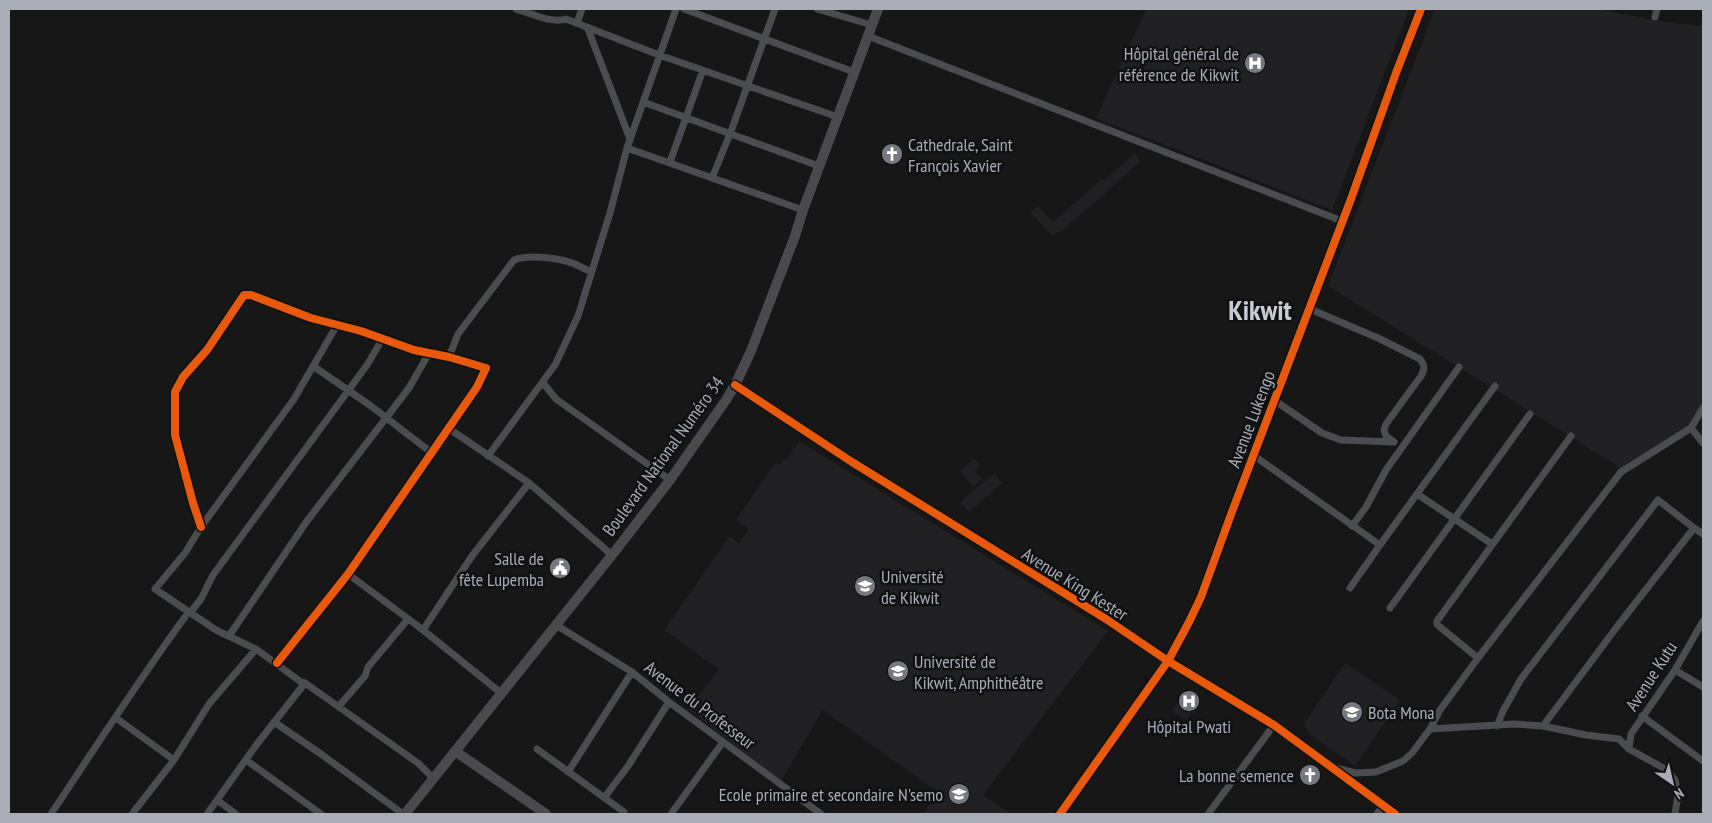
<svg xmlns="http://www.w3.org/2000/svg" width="1712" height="823" font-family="'PT Sans Narrow',sans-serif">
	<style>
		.built { fill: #212123 }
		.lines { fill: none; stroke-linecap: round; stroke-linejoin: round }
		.street { stroke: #4b4c50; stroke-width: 7 }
		.secondary { stroke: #4a4a4e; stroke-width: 10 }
		.cycleway-casing { stroke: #111113; stroke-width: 11 }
		.cycleway { stroke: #e8590c; stroke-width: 8 }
		.labels { text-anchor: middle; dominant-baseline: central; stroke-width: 5; stroke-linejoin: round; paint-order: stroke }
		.poi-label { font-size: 18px; fill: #a8adb8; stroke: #111113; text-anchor: end }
		.street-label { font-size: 18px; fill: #a8adb8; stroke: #111113 }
		.town-label { font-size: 28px; font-weight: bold; fill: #c9ccd4; stroke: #111113 }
	</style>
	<rect width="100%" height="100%" fill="#171717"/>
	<path class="built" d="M 1146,9 L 1409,9 L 1332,210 L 1096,118 Z
		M 1435,9 L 1598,9 L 1664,22 L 1703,26 L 1703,404 L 1689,427 L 1624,470 L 1328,286 Z
		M 1135,153 L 1141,161 L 1060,233 L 1058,231 L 1052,236 L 1030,212 L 1038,206 L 1053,222 L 1102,179 L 1104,181 Z
		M 799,441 L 1108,631 L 983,795 L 1011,814 L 923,814 L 938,792 L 823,710 L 781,781 L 688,709 L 719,669 L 664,630 L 730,536 L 739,543 L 749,530 L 736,520 L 776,462 L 780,465 L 784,459 L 786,460 Z
		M 974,459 L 980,466 L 975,471 L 982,479 L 973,487 L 960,471 Z
		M 994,473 L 1002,483 L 969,512 L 960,502 Z
		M 1345,663 L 1400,700 L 1355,766 L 1309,734 L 1304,724 Z
		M 1185,691 L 1200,699 L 1186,720 L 1172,711 Z"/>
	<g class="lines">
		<path class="street" d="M 516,9 C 531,13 551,24 566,19 L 659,55 L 838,117
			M 684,9 L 854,72
			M 817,9 L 872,25
			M 1655,17 L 1657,9
			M 577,23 L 582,9
			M 588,29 L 630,139
			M 868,36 L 1342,221
			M 643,102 L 819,166
			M 627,148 L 803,210
			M 670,162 L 703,70
			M 712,178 L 730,134 L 775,9
			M 1310,309 L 1378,338 L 1420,359 C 1425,366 1425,369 1421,376 L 1386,424 L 1384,430 L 1386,436 L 1394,442
			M 337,325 L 294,399 L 201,527 L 185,553 L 155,589 L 216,630 L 256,649 L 301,682 L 305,683 L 418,763 L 434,779
			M 449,357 L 458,334 L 514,260 C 527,254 556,258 569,262 C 577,264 584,269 591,272
			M 313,366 L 371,406 L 432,453
			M 543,383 L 556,399 L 670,480
			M 1274,400 L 1322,433 L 1341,440 L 1394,442
			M 448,428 L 529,483 L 612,555
			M 1691,428 L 1703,443
			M 1253,455 L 1380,545
			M 488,456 L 555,365 L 578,316 L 610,213 L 627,148 L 676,9
			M 1417,494 L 1492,544
			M 1352,526 L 1366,507 L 1386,470 L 1459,367
			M 201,527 L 193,503 L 175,435 L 175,392 L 183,377 L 207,350 L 244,295 L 251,295 L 311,318 L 361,331 L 414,350 L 449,357 L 486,368 L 477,387 L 348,574 L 277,663
			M 348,574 L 423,630 L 501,693
			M 1350,588 L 1380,545 L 1495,386
			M 1390,608 L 1530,414
			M 190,613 L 201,599 L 213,575 L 367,365 L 383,338
			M 556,625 L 632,672 L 669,702 L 821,814
			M 423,630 L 472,556 L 529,483
			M 229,636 L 307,521 L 409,388 L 429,353
			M 1478,658 L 1440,627 L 1437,624 L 1437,621 L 1571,436
			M 1675,670 L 1703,687
			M 339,706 L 365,676 L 368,667 L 408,619
			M 1642,716 L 1703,761
			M 116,718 L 174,760
			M 274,722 L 321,754 L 403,814
			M 1497,726 L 1503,711 L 1521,679 L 1658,500 L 1694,528 L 1703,534
			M 1543,726 L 1616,628 L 1694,528
			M 1430,729 L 1515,724 L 1543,726 L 1586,735 L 1619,739 L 1629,749 L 1667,770 L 1675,780 L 1678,795 L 1675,814
			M 537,749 L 624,812
			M 1629,749 L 1631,734 L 1675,670 L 1703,621
			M 246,760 L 321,814
			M 1336,768 L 1356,773 L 1376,772 L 1403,761 L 1412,753 L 1430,729 L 1440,710 L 1478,658 L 1621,472 L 1691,428 L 1703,408
			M 568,772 L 632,672
			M 604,798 L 628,766 L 669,702
			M 217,800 L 236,814
			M 51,814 C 95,748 138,681 185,617
			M 132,814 L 174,760 L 209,704 L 256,649
			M 207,814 L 257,744 L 305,683
			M 671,814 L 723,742
			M 1060,814 L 1168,661 L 1189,622 L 1201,597 L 1233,509 L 1351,199 L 1396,73 L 1421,9
			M 1208,814 L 1274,725
			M 1377,814 L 1384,805"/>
		<path class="secondary" d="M 735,385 L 852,462 L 1106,619 L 1168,661 L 1274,725 L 1395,814
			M 455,751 L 546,814
			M 405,814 L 616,550 L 670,480 L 726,400 L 735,385 L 751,351 L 795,236 L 803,210 L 878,9"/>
		<g class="cycleway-casing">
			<path id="cycleway" d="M 735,385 L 852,462 L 1106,619 L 1168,661 L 1274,725 L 1395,814
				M 201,527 L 193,503 L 175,435 L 175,392 L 183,377 L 207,350 L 244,295 L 251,295 L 311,318 L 361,331 L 414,350 L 449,357 L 486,368 L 477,387 L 348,574 L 277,663
				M 1060,814 L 1168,661 L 1189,622 L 1201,597 L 1233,509 L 1351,199 L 1396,73 L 1421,9"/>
		</g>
		<use href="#cycleway" class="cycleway"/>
	</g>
	<defs>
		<g id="hospital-disc" transform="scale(1.125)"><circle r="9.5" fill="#757880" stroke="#111113"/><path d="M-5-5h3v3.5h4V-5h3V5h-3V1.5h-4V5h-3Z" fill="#fff"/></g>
		<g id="church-disc" transform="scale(1.125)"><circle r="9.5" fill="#757880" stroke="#111113"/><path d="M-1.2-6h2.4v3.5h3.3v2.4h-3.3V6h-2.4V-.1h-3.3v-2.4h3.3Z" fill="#fff"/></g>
		<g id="civic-disc" transform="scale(1.125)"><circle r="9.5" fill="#757880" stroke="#111113"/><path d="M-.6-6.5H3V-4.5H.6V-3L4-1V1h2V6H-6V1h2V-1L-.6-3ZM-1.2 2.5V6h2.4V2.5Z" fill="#fff"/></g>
		<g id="university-disc" transform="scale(1.125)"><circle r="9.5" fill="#757880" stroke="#111113"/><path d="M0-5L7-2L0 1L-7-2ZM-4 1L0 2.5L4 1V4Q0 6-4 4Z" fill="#fff"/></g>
	</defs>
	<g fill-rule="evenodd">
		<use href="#hospital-disc" x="1255" y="63"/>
		<use href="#church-disc" x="892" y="154"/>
		<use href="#civic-disc" x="560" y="568"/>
		<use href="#university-disc" x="865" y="586"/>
		<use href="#university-disc" x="898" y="671"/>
		<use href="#hospital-disc" x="1189" y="701"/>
		<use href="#university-disc" x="1352" y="712"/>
		<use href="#church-disc" x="1310" y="775"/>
		<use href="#university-disc" x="959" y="794"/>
	</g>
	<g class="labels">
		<g class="poi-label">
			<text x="1239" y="53">Hôpital général de<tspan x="1239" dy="21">référence de Kikwit</tspan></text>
			<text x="908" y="144" text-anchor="start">Cathedrale, Saint<tspan x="908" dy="21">François Xavier</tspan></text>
			<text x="544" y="558">Salle de<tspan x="544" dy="21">fête Lupemba</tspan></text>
			<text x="881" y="576" text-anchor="start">Université<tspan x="881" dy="21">de Kikwit</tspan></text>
			<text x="914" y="661" text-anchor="start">Université de<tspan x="914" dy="21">Kikwit, Amphithéâtre</tspan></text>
			<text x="1368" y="712" text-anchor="start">Bota Mona</text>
			<text x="1189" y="726" text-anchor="middle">Hôpital Pwati</text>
			<text x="1294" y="775">La bonne semence</text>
			<text x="943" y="794">Ecole primaire et secondaire N'semo</text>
		</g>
		<g class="street-label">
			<text transform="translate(1251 419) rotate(-69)">Avenue Lukengo</text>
			<text transform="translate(663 456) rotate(-54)">Boulevard National Numéro 34</text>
			<text transform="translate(1075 584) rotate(32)">Avenue King Kester</text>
			<text transform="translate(1651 676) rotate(-57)">Avenue Kutu</text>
			<text transform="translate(700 705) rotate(37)">Avenue du Professeur</text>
		</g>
		<g class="town-label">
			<text x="1260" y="309">Kikwit</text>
		</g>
	</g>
	<rect width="1712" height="823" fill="none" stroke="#a8adb8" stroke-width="20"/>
	<g transform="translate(1672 783) rotate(146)" stroke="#111113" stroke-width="4" paint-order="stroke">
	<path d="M0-4L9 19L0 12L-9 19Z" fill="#a8adb8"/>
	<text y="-8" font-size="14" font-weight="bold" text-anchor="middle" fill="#a8adb8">N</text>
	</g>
</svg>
